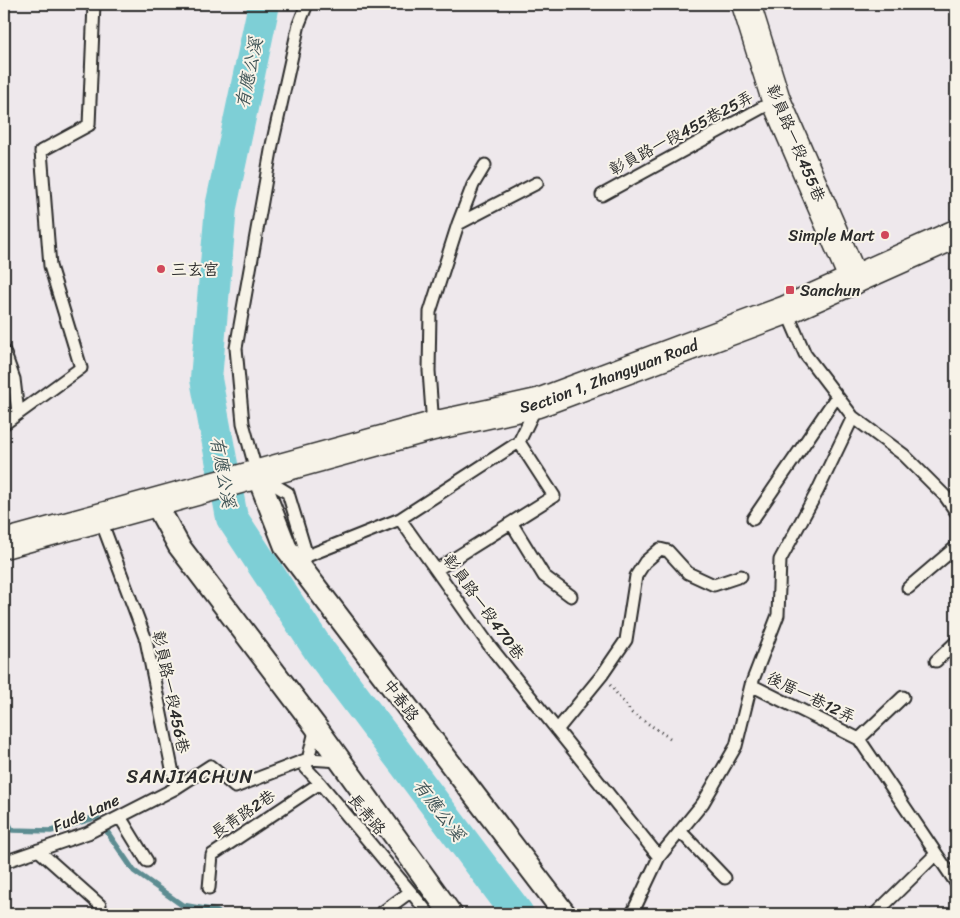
<svg xmlns="http://www.w3.org/2000/svg" width="960" height="918" font-family="Sriracha,'LXGW WenKai TC',sans-serif">
	<style>
		.lines { fill: none; stroke-linecap: round; stroke-linejoin: round }
		.stream { stroke: #5d8d92; stroke-width: 5.5 }
		.river { stroke: #7ecfd6; stroke-width: 32 }
		.lane-casing { stroke: #2b2b2b; stroke-width: 15 }
		.street-casing { stroke: #2b2b2b; stroke-width: 25 }
		.secondary-casing { stroke: #2b2b2b; stroke-width: 31 }
		.path { stroke: #2b2b2b; stroke-width: 3; stroke-dasharray: 1 4; stroke-linecap: butt }
		.lane { stroke: #f7f3e8; stroke-width: 11 }
		.street { stroke: #f7f3e8; stroke-width: 21 }
		.secondary { stroke: #f7f3e8; stroke-width: 28 }
		.poi-dot { fill: #d1495b; stroke: #f7f3e8; stroke-width: 2 }
		.labels { text-anchor: middle; dominant-baseline: central; stroke-width: 4; stroke-linejoin: round; paint-order: stroke }
		.street-label { font-size: 16px; fill: #2b2b2b; stroke: #f7f3e8 }
		.poi-label { font-size: 16px; fill: #2b2b2b; stroke: #f7f3e8; text-anchor: start }
		.water-label { font-size: 18px; font-style: italic; fill: #405456; stroke: #f7f3e8 }
		.quarter-label { font-size: 19px; letter-spacing: 1px; fill: #2b2b2b; stroke: #f7f3e8 }
	</style>
	<rect width="100%" height="100%" fill="#eee8ec"/>
	<filter id="ink" filterUnits="userSpaceOnUse"><feTurbulence type="fractalNoise" baseFrequency=".02" numOctaves="2"/><feDisplacementMap in="SourceGraphic" scale="10" xChannelSelector="R" yChannelSelector="G"/><feConvolveMatrix kernelMatrix="1 2 1 2 8 2 1 2 1" color-interpolation-filters="sRGB"/></filter>
	<g filter="url(#ink)">
		<g class="lines">
			<path class="stream" d="M 4,654 L 4,685
				M 4,815 L 12,830 L 51,831 L 97,817 L 134,871 L 182,905 L 216,911 L 220,914"/>
			<path class="river" d="M 264,4 L 221,207 L 206,379 L 232,518 L 319,650 L 518,914"/>
			<g class="lane-casing">
				<path id="lane" d="M 307,4 L 299,24 L 272,145 L 236,348 L 243,423 L 257,474 L 288,493 L 307,556 L 400,519 L 519,442 L 537,405
					M 602,195 L 776,100
					M 458,224 L 537,183
					M 786,310 L 805,354 L 853,417 L 904,455 L 945,496 L 956,512
					M 4,351 L 14,379 L 18,413
					M 4,424 L 81,368 L 50,266 L 41,151 L 89,125 L 94,4
					M 433,426 L 429,371 L 430,312 L 458,224 L 473,185 L 485,165
					M 100,518 L 146,640 L 176,788
					M 400,519 L 489,645 L 659,857
					M 753,519 L 837,396
					M 512,524 L 544,576 L 571,596
					M 436,570 L 554,496 L 519,442
					M 908,588 L 956,547
					M 936,661 L 956,642
					M 751,685 L 859,739 L 956,883
					M 316,727 L 306,768 L 320,783 L 429,914
					M 557,730 L 602,675 L 626,640 L 636,576 L 645,562 L 660,549 L 668,551 L 688,573 L 714,585 L 741,576
					M 859,739 L 903,697
					M 120,817 L 147,861
					M 680,831 L 725,878
					M 38,850 L 100,905
					M 4,862 L 88,833 L 176,788 L 210,766 L 235,787 L 308,759 L 340,761
					M 209,888 L 212,855 L 320,783
					M 380,914 L 410,892
					M 632,914 L 659,857 L 703,803 L 736,746 L 751,685 L 778,615 L 780,560 L 817,492 L 853,417
					M 875,914 L 936,854"/>
			</g>
			<g class="street-casing">
				<path id="street" d="M 257,474 L 286,548 L 565,914
					M 156,504 L 179,546 L 316,727 L 451,914"/>
			</g>
			<g class="secondary-casing">
				<g id="secondary">
					<path d="M 746,4 L 776,100 L 854,280"/>
					<path id="s1" d="M 4,544 L 433,426 L 538,403 L 786,310 L 956,234"/>
				</g>
			</g>
			<path class="path" d="M 610,685 L 632,713 L 670,738"/>
			<use href="#lane" class="lane"/>
			<use href="#street" class="street"/>
			<use href="#secondary" class="secondary"/>
		</g>
	</g>
	<g class="poi-dot">
		<circle cx="885" cy="235" r="5"/>
		<circle cx="161" cy="269" r="5"/>
		<rect x="785" y="285" width="10" height="10" rx="2.5"/>
	</g>
	<g class="labels">
		<g class="street-label">
			<text transform="translate(681 133) rotate(-28)">彰員路一段455巷25弄</text>
			<text transform="translate(796 143) rotate(67)">彰員路一段455巷</text>
			<text stroke="none"><textPath href="#s1" startOffset="628">Section 1, Zhangyuan Road</textPath></text>
			<text transform="translate(484 607) rotate(54)">彰員路一段470巷</text>
			<text transform="translate(171 692) rotate(78)">彰員路一段456巷</text>
			<text transform="translate(811 697) rotate(26)">後厝一巷12弄</text>
			<text transform="translate(401 700) rotate(53)">中春路</text>
			<text transform="translate(86 813) rotate(-24)">Fude Lane</text>
			<text transform="translate(243 814) rotate(-34)">長青路2巷</text>
			<text transform="translate(367 814) rotate(50)">長青路</text>
		</g>
		<g class="poi-label">
			<text x="875" y="235" text-anchor="end">Simple Mart</text>
			<text x="171" y="269">三玄宮</text>
			<text x="800" y="290">Sanchun</text>
		</g>
		<g class="water-label">
			<text transform="translate(249 73) rotate(-78)">有應公溪</text>
			<text transform="translate(223 472) rotate(80)">有應公溪</text>
			<text transform="translate(439 810) rotate(53)">有應公溪</text>
		</g>
		<g class="quarter-label">
			<text x="190" y="776">SANJIACHUN</text>
		</g>
	</g>
	<rect width="960" height="918" fill="none" stroke="#f7f3e8" stroke-width="20"/>
	<rect x="10" y="10" width="940" height="898" fill="none" stroke="#2b2b2b" stroke-width="2" filter="url(#ink)"/>
</svg>
